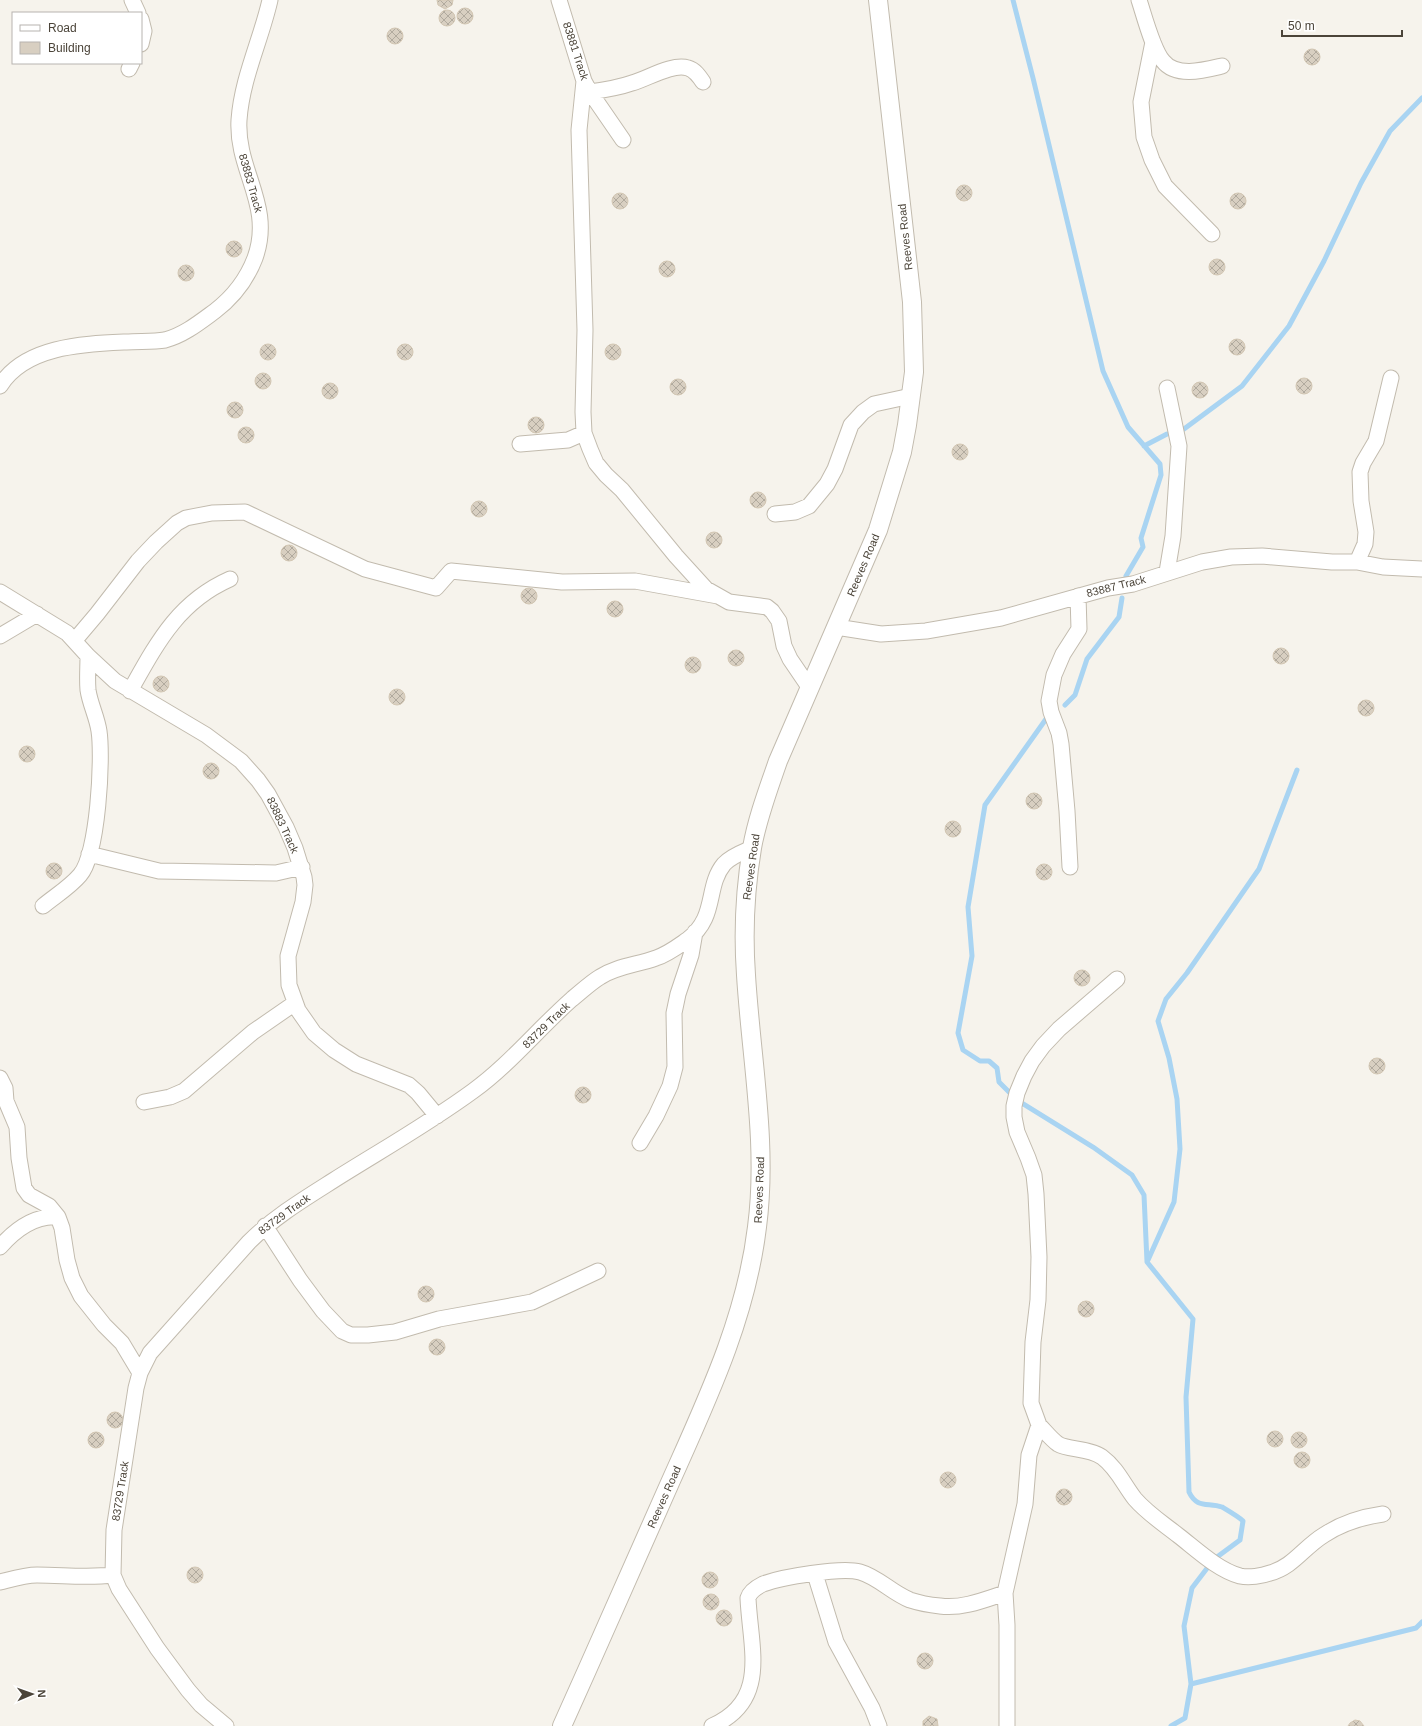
<svg xmlns="http://www.w3.org/2000/svg" width="1422" height="1726" font-family="Arial,sans-serif">
	<style>
		.lines { fill: none; stroke-linecap: round; stroke-linejoin: round }
		.stream { stroke: #a9d4f2; stroke-width: 5 }
		.building { fill: url(#building-cross-hatch); stroke: #d3c7b4 }
		.minor-casing { stroke: #c2bbae; stroke-width: 17 }
		.tertiary-casing { stroke: #c2bbae; stroke-width: 20 }
		.minor { stroke: #fff; stroke-width: 15 }
		.tertiary { stroke: #fff; stroke-width: 18 }
		.labels { text-anchor: middle; dominant-baseline: central; stroke-width: 3; stroke-linejoin: round; paint-order: stroke }
		.street-label { font-size: 11px; fill: #4b4439; stroke: #fff }
	</style>
	<defs>
		<pattern id="building-cross-hatch" width="8" height="8" patternUnits="userSpaceOnUse"><rect width="8" height="8" fill="#d8cfc1"/><path d="M0 0l8 8M0 8l8-8" fill="none" stroke="#b1aa9e"/></pattern>
	</defs>
	<rect width="100%" height="100%" fill="#f6f3ec"/>
	<g class="lines">
		<path class="stream" d="M 1013,0 L 1033,78 L 1103,371 L 1128,427 L 1160,464 L 1161,475 L 1141,538 L 1143,547 L 1126,576
			M 1184,429 L 1242,386 L 1289,326 L 1324,261 L 1361,183 L 1390,131 L 1422,98
			M 1144,446 L 1167,434
			M 1065,705 L 1075,695 L 1087,659 L 1119,617 L 1122,598
			M 1012,1095 L 999,1082 L 997,1068 L 989,1061 L 980,1061 L 963,1050 L 958,1033 L 972,956 L 968,907 L 985,805 L 1046,719
			M 1022,1103 L 1093,1147 L 1132,1175 L 1144,1195 L 1147,1262 L 1193,1319 L 1186,1397 L 1189,1492 C 1197,1509 1208,1502 1222,1507 C 1227,1510 1239,1517 1243,1521 L 1240,1540 L 1217,1557
			M 1148,1260 L 1174,1202 L 1180,1149 L 1177,1099 L 1169,1058 L 1158,1021 L 1166,999 L 1187,973 L 1259,869 L 1297,770
			M 1191,1684 L 1416,1628 L 1422,1622
			M 1171,1726 L 1185,1718 L 1191,1684 L 1184,1626 L 1192,1588 L 1208,1567"/>
	</g>
	<path class="building" d="M 437,0 L 453,0 L 452,5 L 445,9 L 438,5 Z
		M457 16a8 8 0 1 1 16 0a8 8 0 1 1-16 0Z
		M439 18a8 8 0 1 1 16 0a8 8 0 1 1-16 0Z
		M387 36a8 8 0 1 1 16 0a8 8 0 1 1-16 0Z
		M1304 57a8 8 0 1 1 16 0a8 8 0 1 1-16 0Z
		M956 193a8 8 0 1 1 16 0a8 8 0 1 1-16 0Z
		M612 201a8 8 0 1 1 16 0a8 8 0 1 1-16 0Z
		M1230 201a8 8 0 1 1 16 0a8 8 0 1 1-16 0Z
		M226 249a8 8 0 1 1 16 0a8 8 0 1 1-16 0Z
		M1209 267a8 8 0 1 1 16 0a8 8 0 1 1-16 0Z
		M659 269a8 8 0 1 1 16 0a8 8 0 1 1-16 0Z
		M178 273a8 8 0 1 1 16 0a8 8 0 1 1-16 0Z
		M1229 347a8 8 0 1 1 16 0a8 8 0 1 1-16 0Z
		M605 352a8 8 0 1 1 16 0a8 8 0 1 1-16 0Z
		M260 352a8 8 0 1 1 16 0a8 8 0 1 1-16 0Z
		M397 352a8 8 0 1 1 16 0a8 8 0 1 1-16 0Z
		M255 381a8 8 0 1 1 16 0a8 8 0 1 1-16 0Z
		M1296 386a8 8 0 1 1 16 0a8 8 0 1 1-16 0Z
		M670 387a8 8 0 1 1 16 0a8 8 0 1 1-16 0Z
		M1192 390a8 8 0 1 1 16 0a8 8 0 1 1-16 0Z
		M322 391a8 8 0 1 1 16 0a8 8 0 1 1-16 0Z
		M227 410a8 8 0 1 1 16 0a8 8 0 1 1-16 0Z
		M528 425a8 8 0 1 1 16 0a8 8 0 1 1-16 0Z
		M238 435a8 8 0 1 1 16 0a8 8 0 1 1-16 0Z
		M952 452a8 8 0 1 1 16 0a8 8 0 1 1-16 0Z
		M750 500a8 8 0 1 1 16 0a8 8 0 1 1-16 0Z
		M471 509a8 8 0 1 1 16 0a8 8 0 1 1-16 0Z
		M706 540a8 8 0 1 1 16 0a8 8 0 1 1-16 0Z
		M281 553a8 8 0 1 1 16 0a8 8 0 1 1-16 0Z
		M521 596a8 8 0 1 1 16 0a8 8 0 1 1-16 0Z
		M607 609a8 8 0 1 1 16 0a8 8 0 1 1-16 0Z
		M1273 656a8 8 0 1 1 16 0a8 8 0 1 1-16 0Z
		M728 658a8 8 0 1 1 16 0a8 8 0 1 1-16 0Z
		M685 665a8 8 0 1 1 16 0a8 8 0 1 1-16 0Z
		M153 684a8 8 0 1 1 16 0a8 8 0 1 1-16 0Z
		M389 697a8 8 0 1 1 16 0a8 8 0 1 1-16 0Z
		M1358 708a8 8 0 1 1 16 0a8 8 0 1 1-16 0Z
		M19 754a8 8 0 1 1 16 0a8 8 0 1 1-16 0Z
		M203 771a8 8 0 1 1 16 0a8 8 0 1 1-16 0Z
		M1026 801a8 8 0 1 1 16 0a8 8 0 1 1-16 0Z
		M945 829a8 8 0 1 1 16 0a8 8 0 1 1-16 0Z
		M46 871a8 8 0 1 1 16 0a8 8 0 1 1-16 0Z
		M1036 872a8 8 0 1 1 16 0a8 8 0 1 1-16 0Z
		M1074 978a8 8 0 1 1 16 0a8 8 0 1 1-16 0Z
		M1369 1066a8 8 0 1 1 16 0a8 8 0 1 1-16 0Z
		M575 1095a8 8 0 1 1 16 0a8 8 0 1 1-16 0Z
		M418 1294a8 8 0 1 1 16 0a8 8 0 1 1-16 0Z
		M1078 1309a8 8 0 1 1 16 0a8 8 0 1 1-16 0Z
		M429 1347a8 8 0 1 1 16 0a8 8 0 1 1-16 0Z
		M107 1420a8 8 0 1 1 16 0a8 8 0 1 1-16 0Z
		M1267 1439a8 8 0 1 1 16 0a8 8 0 1 1-16 0Z
		M88 1440a8 8 0 1 1 16 0a8 8 0 1 1-16 0Z
		M1291 1440a8 8 0 1 1 16 0a8 8 0 1 1-16 0Z
		M1294 1460a8 8 0 1 1 16 0a8 8 0 1 1-16 0Z
		M940 1480a8 8 0 1 1 16 0a8 8 0 1 1-16 0Z
		M1056 1497a8 8 0 1 1 16 0a8 8 0 1 1-16 0Z
		M187 1575a8 8 0 1 1 16 0a8 8 0 1 1-16 0Z
		M702 1580a8 8 0 1 1 16 0a8 8 0 1 1-16 0Z
		M703 1602a8 8 0 1 1 16 0a8 8 0 1 1-16 0Z
		M716 1618a8 8 0 1 1 16 0a8 8 0 1 1-16 0Z
		M917 1661a8 8 0 1 1 16 0a8 8 0 1 1-16 0Z
		M 929,1716 L 937,1719 L 938,1726 L 923,1726 L 923,1721 Z
		M 1355,1720 L 1360,1721 L 1364,1726 L 1348,1726 L 1350,1723 Z"/>
	<g class="lines">
		<g class="minor-casing">
			<path id="minor" d="M 132,0 L 138,13
				M 559,0 L 584,81 L 590,92 L 623,140
				M 1139,0 C 1144,15 1153,50 1163,61 C 1176,78 1205,70 1222,66
				M 141,19 L 144,31 L 141,44
				M 1153,42 L 1141,102 L 1144,137 L 1152,160 L 1165,186 L 1212,234
				M 129,69 L 132,63
				M 584,81 L 579,130 L 585,330 L 583,412 L 584,433 L 590,449 L 596,463 L 606,475 L 622,490 L 676,556 L 706,589 L 729,602 L 760,606 L 767,607 L 772,611 L 779,621 L 784,646 L 790,659 L 809,687
				M 590,92 C 604,90 618,88 632,83 C 647,79 672,63 688,68 C 695,70 699,76 703,82
				M 0,386 C 25,346 83,344 126,342 C 139,341 153,342 165,340 C 184,335 200,322 215,311 C 232,298 247,279 255,258 C 274,205 236,171 239,120 C 242,78 261,40 270,0
				M 1167,388 L 1179,446 L 1173,536 L 1167,572
				M 520,444 L 568,440 L 584,433
				M 775,514 L 795,512 L 809,506 L 827,484 L 835,469 L 851,425 L 863,412 L 874,404 L 911,396
				M 1357,562 L 1365,544 L 1366,532 L 1361,501 L 1360,472 L 1363,463 L 1376,441 L 1391,378
				M 0,592 L 67,633 L 88,656 L 115,681 L 206,735 L 241,761 L 258,780 L 268,794 L 286,827 L 295,848 L 304,877 L 305,885 L 303,902 L 288,956 L 289,985 L 298,1010 L 314,1033 L 334,1050 L 356,1064 L 409,1085 L 418,1093 L 437,1116
				M 836,627 L 881,634 L 926,631 L 1001,618 L 1108,588 L 1133,584 L 1202,562 L 1231,557 L 1262,556 L 1332,562 L 1357,562 L 1383,567 L 1422,569
				M 0,636 L 37,614
				M 75,640 L 97,614 L 138,561 L 156,542 L 177,523 L 186,518 L 212,513 L 245,512 L 365,569 L 436,588 L 451,571 L 562,582 L 635,581 L 718,596
				M 130,691 C 157,643 178,602 230,579
				M 89,854 L 159,871 L 276,873 L 302,867
				M 1070,867 L 1067,811 L 1061,744 L 1059,733 L 1051,712 L 1049,701 L 1054,675 L 1063,654 L 1079,629 L 1078,596
				M 43,906 C 55,896 70,887 80,875 C 98,855 103,758 99,731 C 97,717 90,704 88,690 C 87,679 88,667 88,656
				M 0,1078 L 5,1088 L 6,1101 L 17,1127 L 19,1158 L 24,1188 L 29,1195 L 49,1206 L 58,1217
				M 144,1102 L 170,1097 L 184,1091 L 253,1032 L 295,1003
				M 640,1143 L 656,1116 L 670,1086 L 675,1067 L 674,1013 L 678,994 L 691,955 L 695,932
				M 265,1226 L 300,1280 L 323,1311 L 342,1331 L 351,1335 L 368,1335 L 395,1332 L 439,1319 L 532,1302 L 598,1271
				M 0,1247 C 15,1230 34,1215 58,1217 L 62,1228 L 67,1260 L 72,1278 L 81,1296 L 104,1325 L 122,1343 L 140,1373
				M 1039,1425 C 1045,1431 1051,1439 1058,1444 C 1068,1450 1089,1448 1102,1457 C 1117,1468 1124,1485 1135,1499 C 1148,1514 1164,1524 1179,1536 C 1197,1550 1218,1570 1240,1576 C 1249,1578 1262,1576 1270,1573 C 1293,1567 1304,1547 1324,1535 C 1342,1523 1362,1517 1383,1514
				M 815,1574 L 836,1642 L 872,1708 L 879,1726
				M 0,1582 C 12,1579 25,1575 37,1575 C 63,1575 87,1578 113,1575
				M 226,1726 L 201,1705 L 188,1690 L 157,1648 L 119,1589 L 113,1575 L 114,1530 L 136,1388 L 140,1373 L 150,1353 L 249,1242 C 274,1217 304,1199 334,1180 C 380,1151 428,1124 473,1091 C 509,1065 538,1029 572,999 C 581,992 590,983 600,977 C 617,966 637,965 656,958 C 668,954 677,947 687,940 C 718,917 705,887 724,864 C 731,856 743,852 752,848
				M 712,1726 C 770,1701 750,1647 748,1598 C 750,1591 757,1587 763,1584 C 782,1577 841,1567 860,1572 C 878,1577 892,1593 910,1600 C 919,1603 930,1605 940,1606 C 962,1609 984,1600 1005,1593
				M 1007,1726 L 1007,1625 L 1005,1593 L 1025,1504 L 1029,1455 L 1039,1425 L 1031,1403 L 1033,1342 L 1038,1300 L 1039,1257 L 1036,1194 L 1034,1175 L 1028,1158 L 1017,1132 L 1014,1117 L 1014,1106 L 1017,1093 L 1024,1076 L 1032,1061 L 1043,1046 L 1059,1029 L 1117,979"/>
		</g>
		<g class="tertiary-casing">
			<path id="tertiary" d="M 562,1726 C 598,1646 633,1566 669,1485 C 706,1402 746,1319 757,1227 C 768,1144 751,1058 746,975 C 743,933 745,890 752,848 C 757,819 768,790 778,761 L 878,530 L 902,452 L 907,425 L 914,372 L 912,302 L 878,0"/>
		</g>
		<use href="#minor" class="minor"/>
		<use href="#tertiary" class="tertiary"/>
	</g>
	<g class="labels">
		<g class="street-label">
			<text transform="translate(576 51) rotate(72)">83881 Track</text>
			<text transform="translate(251 183) rotate(74)">83883 Track</text>
			<text transform="translate(905 237) rotate(-96)">Reeves Road</text>
			<text transform="translate(863 565) rotate(-67)">Reeves Road</text>
			<text transform="translate(1116 586) rotate(-14)">83887 Track</text>
			<text transform="translate(283 825) rotate(65)">83883 Track</text>
			<text transform="translate(751 867) rotate(-82)">Reeves Road</text>
			<text transform="translate(546 1025) rotate(-44)">83729 Track</text>
			<text transform="translate(759 1190) rotate(-88)">Reeves Road</text>
			<text transform="translate(284 1214) rotate(-36)">83729 Track</text>
			<text transform="translate(120 1491) rotate(-81)">83729 Track</text>
			<text transform="translate(664 1497) rotate(-66)">Reeves Road</text>
		</g>
	</g>
	<rect x="12" y="12" width="130" height="52" fill="#ffffff" stroke="#b7b4b0"/>
	<rect x="20" y="25" width="20" height="6" fill="#ffffff" stroke="#b7b4b0"/>
	<text x="48" y="32" font-size="12" fill="#4b4439">Road</text>
	<rect x="20" y="42" width="20" height="12" fill="#d8cfc1" stroke="#b7b4b0"/>
	<text x="48" y="52" font-size="12" fill="#4b4439">Building</text>
	<g transform="translate(32 1694) rotate(88)" stroke="#ffffff" stroke-width="3" paint-order="stroke">
	<path d="M0-3L7 15L0 10L-7 15Z" fill="#4b4439"/>
	<text y="-6" font-size="11" font-weight="bold" text-anchor="middle" fill="#4b4439">N</text>
	</g>
	<path d="M1282 30v6h120v-6" fill="none" stroke="#4b4439" stroke-width="2"/>
	<text x="1288" y="30" font-size="12" fill="#4b4439" stroke="#ffffff" stroke-width="3" paint-order="stroke">50 m</text>
</svg>
